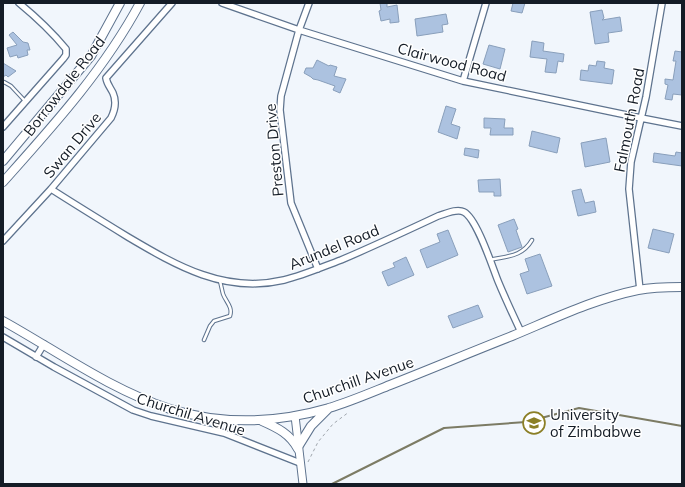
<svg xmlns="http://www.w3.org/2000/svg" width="685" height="487" font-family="Mulish,sans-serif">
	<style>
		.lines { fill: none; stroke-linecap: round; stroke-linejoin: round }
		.stream { stroke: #7c7b64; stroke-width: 2 }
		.building { fill: #acc2e0; stroke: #899fbb }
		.service-casing { stroke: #5e738e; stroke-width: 4.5 }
		.minor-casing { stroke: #5e738e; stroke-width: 8 }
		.tertiary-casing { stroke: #5e738e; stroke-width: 9 }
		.secondary-casing { stroke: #5e738e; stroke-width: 10 }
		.path { stroke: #a0a6ad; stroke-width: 1; stroke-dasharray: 3 3; stroke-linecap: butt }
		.service { stroke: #fff; stroke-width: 2.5 }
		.minor { stroke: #fff; stroke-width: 5.5 }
		.tertiary { stroke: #fff; stroke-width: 7 }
		.secondary { stroke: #fff; stroke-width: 8 }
		.labels { text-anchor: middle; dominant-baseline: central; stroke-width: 3; stroke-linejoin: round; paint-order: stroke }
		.street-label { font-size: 15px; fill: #141c26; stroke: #fff }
		.poi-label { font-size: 15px; fill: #141c26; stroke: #fff; text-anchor: start }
	</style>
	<rect width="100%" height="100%" fill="#f1f6fc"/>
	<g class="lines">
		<path class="stream" d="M 332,484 L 444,428 L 526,422 L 579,408 L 682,426"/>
	</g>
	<path class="building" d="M 380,3 L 387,3 L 387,7 L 397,5 L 399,22 L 390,23 L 390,19 L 381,21 L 379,11 L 381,10 Z
		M 513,3 L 525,3 L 522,13 L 511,11 Z
		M 602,10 L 604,18 L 602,20 L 620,17 L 622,31 L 608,33 L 609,42 L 595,44 L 590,12 Z
		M 446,14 L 448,24 L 442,25 L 443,32 L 417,36 L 415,19 Z
		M 13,32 L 23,42 L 28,43 L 30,50 L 27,50 L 28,55 L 18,58 L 17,55 L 10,57 L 7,48 L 17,45 L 9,35 Z
		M 532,41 L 544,43 L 543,51 L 564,54 L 563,62 L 558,61 L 556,73 L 545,72 L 547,59 L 530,57 Z
		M 489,45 L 505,49 L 500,69 L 483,64 Z
		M 675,51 L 682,52 L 682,95 L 673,94 L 672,100 L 665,99 L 668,85 L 665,84 L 665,79 L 673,80 L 676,61 L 673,61 Z
		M 317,60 L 329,66 L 330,65 L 337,67 L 334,76 L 346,79 L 340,93 L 333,90 L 335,86 L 318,80 L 313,79 L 311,77 L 304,73 L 306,68 L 313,68 Z
		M 597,61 L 605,62 L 604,68 L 614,70 L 612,84 L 580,80 L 581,70 L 588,71 L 589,65 L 596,66 Z
		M 3,63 L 16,71 L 8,77 L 6,75 L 3,77 Z
		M 446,106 L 456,109 L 451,124 L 460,127 L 457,139 L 438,132 Z
		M 484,118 L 505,119 L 504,128 L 513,128 L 513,135 L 490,135 L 491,128 L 484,128 Z
		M 532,131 L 560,138 L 557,153 L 529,146 Z
		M 606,138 L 610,162 L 585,167 L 581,143 Z
		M 465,148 L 479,150 L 478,158 L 464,155 Z
		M 676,152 L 682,153 L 682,166 L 653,162 L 654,153 L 675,156 Z
		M 500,179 L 501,196 L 494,196 L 494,192 L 479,192 L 478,180 Z
		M 581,189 L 585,203 L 594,201 L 596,212 L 578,216 L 572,191 Z
		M 514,219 L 518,229 L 516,230 L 522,247 L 508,252 L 498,225 Z
		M 653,229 L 674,234 L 669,253 L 648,248 Z
		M 448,230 L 458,255 L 427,268 L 420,250 L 440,242 L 437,234 Z
		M 540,254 L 552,286 L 527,294 L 520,274 L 529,271 L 525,259 Z
		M 406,257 L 414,275 L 388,286 L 382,272 L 395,267 L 393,263 Z
		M 478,305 L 483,317 L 453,328 L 448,316 Z"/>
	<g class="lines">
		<g class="service-casing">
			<path id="service" d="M 3,83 L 4,82 L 11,86 L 25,101
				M 490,260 C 507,256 522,257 532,240
				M 204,340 L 210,326 L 214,321 L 230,316 C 233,307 226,302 223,294 C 222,290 221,285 220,281"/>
		</g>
		<g class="minor-casing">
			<path id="minor" d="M 222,3 L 299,30 L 463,81 L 641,118 L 682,126
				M 309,3 L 299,30 L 281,96 L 280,110 L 291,203 L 318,269
				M 463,81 L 486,3
				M 3,127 L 63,59 L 66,55 L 66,49 C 52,32 36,17 19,3
				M 51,189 C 76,205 102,221 128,237 C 177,266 225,294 284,280 C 304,275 322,267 341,260 C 374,246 406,231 438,216 C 445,214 457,208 464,212 C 477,219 492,266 498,281 C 505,298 513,315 521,332
				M 3,241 L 51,189 L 111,118 C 115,110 117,102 113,93 C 110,87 107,84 106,78 L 172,3
				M 640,290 L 629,189 L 631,162 L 646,97 L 662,3
				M 3,337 L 54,367 L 133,410 L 151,416 L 224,433 L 300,463
				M 36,357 L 44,344"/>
		</g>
		<g class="tertiary-casing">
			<path id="tertiary" d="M 295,416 L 303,484"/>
		</g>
		<g class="secondary-casing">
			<path id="secondary" d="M 3,161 L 91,56 L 120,3
				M 3,182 C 53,126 104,70 140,3
				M 3,321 C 57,351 111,390 170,409 C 222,425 277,423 329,408 C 349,402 370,393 390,385 C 431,369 471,352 512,336 C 553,319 594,299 638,290 C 653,287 668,287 682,287
				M 262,421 C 278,428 290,434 298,449
				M 298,447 L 311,426 L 329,408"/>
		</g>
		<path class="path" d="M 308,462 L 318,442 L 333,424 L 349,412"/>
		<use href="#service" class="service"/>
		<use href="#minor" class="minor"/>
		<use href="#tertiary" class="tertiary"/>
		<use href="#secondary" class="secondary"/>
	</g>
	<defs>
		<g id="university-ring" transform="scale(1.15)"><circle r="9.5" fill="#fff" stroke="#8b7f26" stroke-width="1.5"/><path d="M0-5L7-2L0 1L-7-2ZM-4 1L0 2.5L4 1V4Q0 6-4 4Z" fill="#8b7f26"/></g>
	</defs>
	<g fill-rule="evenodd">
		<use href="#university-ring" x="534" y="423"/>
	</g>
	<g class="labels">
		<g class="street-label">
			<text transform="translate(452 62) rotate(15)">Clairwood Road</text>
			<text transform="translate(64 86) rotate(-52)">Borrowdale Road</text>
			<text transform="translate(629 120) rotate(-79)">Falmouth Road</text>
			<text transform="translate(72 145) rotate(-50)">Swan Drive</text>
			<text transform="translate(274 150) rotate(-95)">Preston Drive</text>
			<text transform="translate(334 247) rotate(-22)">Arundel Road</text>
			<text transform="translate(358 380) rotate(-19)">Churchill Avenue</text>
			<text transform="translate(191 414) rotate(17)">Churchil Avenue</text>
		</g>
		<g class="poi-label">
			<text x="550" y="414">University<tspan x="550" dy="17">of Zimbabwe</tspan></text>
		</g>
	</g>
	<rect width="685" height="487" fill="none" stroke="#141c26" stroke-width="8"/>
</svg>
